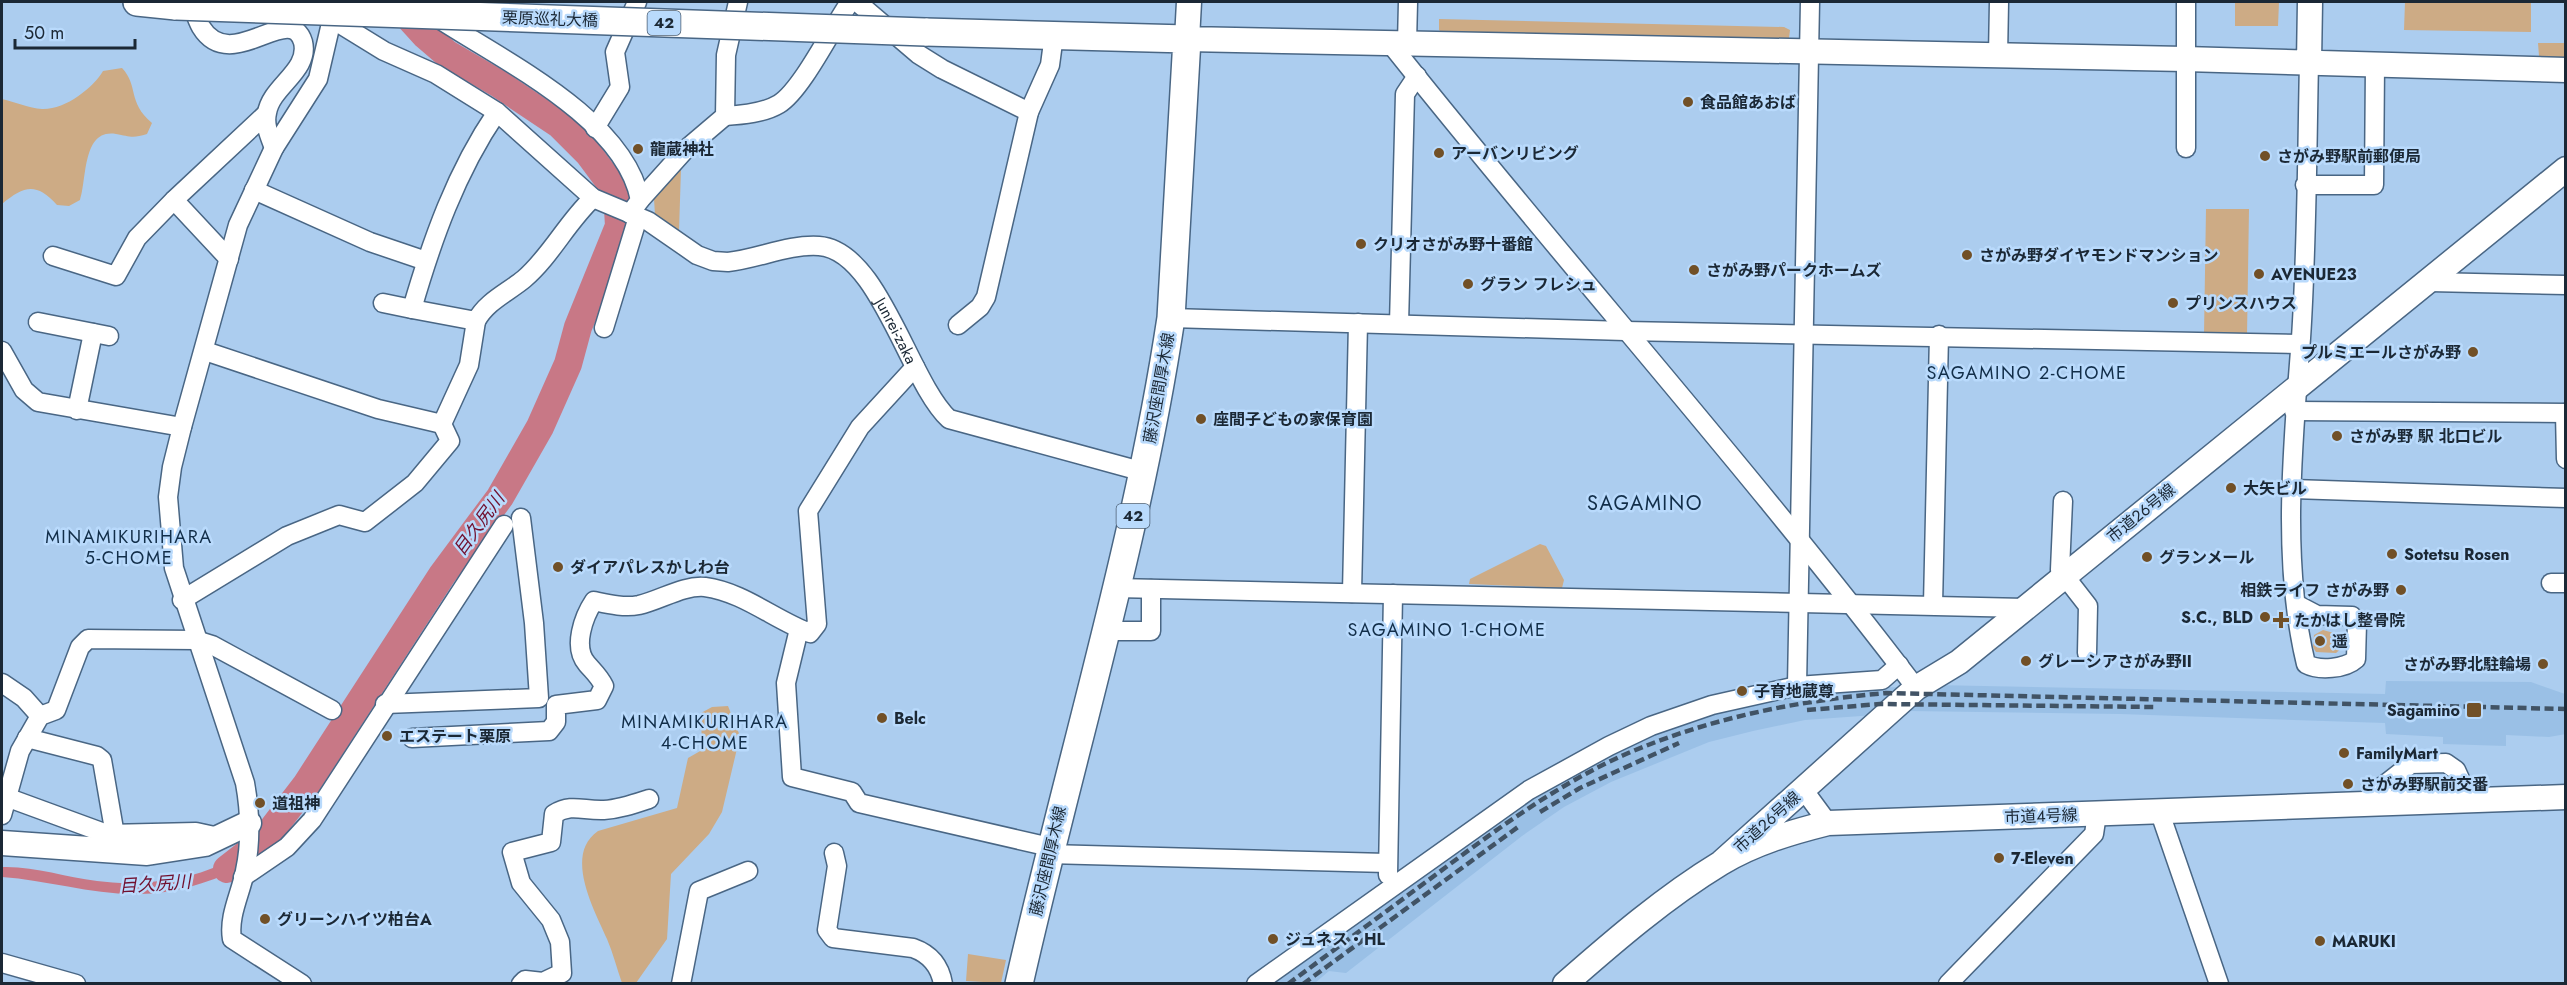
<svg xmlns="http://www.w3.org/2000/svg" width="2567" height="985" font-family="Jost,'Noto Sans JP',sans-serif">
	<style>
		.built { fill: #9ac0e6 }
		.green { fill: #cdab85 }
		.water { fill: #c87886 }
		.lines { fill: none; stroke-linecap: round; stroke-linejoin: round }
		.river { stroke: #c87886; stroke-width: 28 }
		.street-casing { stroke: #496684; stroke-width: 21 }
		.secondary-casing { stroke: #496684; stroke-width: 27 }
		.primary-casing { stroke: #496684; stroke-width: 30 }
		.street { stroke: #fff; stroke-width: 18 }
		.secondary { stroke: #fff; stroke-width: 24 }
		.primary { stroke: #fff; stroke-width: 27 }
		.rail { stroke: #415365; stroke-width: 4.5; stroke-dasharray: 9 4.5; stroke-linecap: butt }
		.primary-bridge-casing { stroke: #496684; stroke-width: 30; stroke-linecap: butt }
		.primary-bridge { stroke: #fff; stroke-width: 27 }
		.poi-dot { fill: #715027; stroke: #b9dafc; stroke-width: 2 }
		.labels { text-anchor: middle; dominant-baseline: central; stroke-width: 5; stroke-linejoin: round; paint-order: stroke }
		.shield { fill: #b9dafc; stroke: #4a5d71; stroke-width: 1.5 }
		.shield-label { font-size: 15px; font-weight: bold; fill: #1b2835 }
		.street-label { font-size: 16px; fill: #1b2835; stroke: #b9dafc }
		.poi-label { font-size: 16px; font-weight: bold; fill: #1b2835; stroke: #b9dafc; text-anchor: start }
		.neighbourhood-label { font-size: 18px; letter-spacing: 1.5px; fill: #122e49; stroke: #b9dafc }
		.water-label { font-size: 18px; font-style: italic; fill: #71102f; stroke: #b9dafc }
		.quarter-label { font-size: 20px; letter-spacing: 1.5px; fill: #122e49; stroke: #b9dafc }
	</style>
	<rect width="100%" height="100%" fill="#accdef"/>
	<path class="built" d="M 2386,681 L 2531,682 L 2565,694 L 2566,734 L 2549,737 L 2506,735 L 2506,746 L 2443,744 L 2443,737 L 2386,734 L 2385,723 L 2120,714 L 1908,711 L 1934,685 L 2385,694 Z
		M 1902,687 L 1875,715 L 1805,720 L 1753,731 L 1709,742 L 1611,782 L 1564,807 L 1522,836 L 1346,973 L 1329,971 L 1315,983 L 1265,984 L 1503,812 L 1650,734 L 1747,704 L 1801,693 L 1855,688 Z"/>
	<path class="green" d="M 2235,2 L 2279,2 L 2278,26 L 2235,26 Z
		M 2405,2 L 2531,2 L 2531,32 L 2404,30 Z
		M 1439,19 L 1784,27 L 1790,30 L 1789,38 L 1785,40 L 1441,32 L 1439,30 Z
		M 2538,43 L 2565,43 L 2565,60 L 2539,56 Z
		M 122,68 C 139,86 127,102 152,123 L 147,134 C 132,139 129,136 116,134 C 82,128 87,180 80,200 L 69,206 L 57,205 C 36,182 24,186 2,204 L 2,99 C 15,102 29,108 42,109 C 65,110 93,88 103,71 Z
		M 681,169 L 679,231 L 655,215 L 654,199 Z
		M 2206,209 L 2249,209 L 2247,336 L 2204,335 Z
		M 1540,544 L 1546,546 L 1564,580 L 1562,588 L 1469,584 L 1470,579 Z
		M 2323,630 L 2341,635 L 2343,647 L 2336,653 L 2316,652 L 2313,647 L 2314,635 Z
		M 728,706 L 740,736 L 722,812 L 709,834 L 671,874 L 667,939 L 636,983 L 622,983 C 617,969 613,953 607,939 C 595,911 563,855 598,831 L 677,808 L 688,758 L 702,750 L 701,713 L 712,707 Z
		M 968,954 L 1006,960 L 1001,983 L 966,981 Z"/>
	<path class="water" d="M 239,855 L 237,870 C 206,883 174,894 139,894 C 93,895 47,880 2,877 L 2,867 C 35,866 64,877 97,881 C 142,887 200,880 239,855 Z"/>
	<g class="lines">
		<path class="river" d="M 227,869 L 263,841 L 306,785 L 442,575 L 500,497 L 540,427 L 568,364 L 578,327 L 619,226 L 617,192 L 588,153 L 560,125 L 499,84 L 446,53 L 425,35 L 395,2"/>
		<g class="street-casing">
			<g id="street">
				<path d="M 191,2 C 194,10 197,20 201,27 C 231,76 290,0 303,42 C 310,71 271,86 267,113 C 264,125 270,137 274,148"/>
				<path d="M 436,2 L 433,15 C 499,59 624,117 640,200 L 630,214"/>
				<path d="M 857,2 L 918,54 L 942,69 L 1029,112"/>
				<path id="s1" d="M 332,19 L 384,51 L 436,74 L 497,112 L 593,198 L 648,221 L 697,255 L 713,261 L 728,262 C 758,259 788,244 819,246 C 879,250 909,382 949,419 L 1144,472"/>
				<path d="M 1389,42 C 1562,260 1748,467 1916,688"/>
				<path d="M 1407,43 L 1408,2"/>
				<path d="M 1998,56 L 1999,2"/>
				<path d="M 725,116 C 743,115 764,113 779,104 C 802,90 833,26 850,2"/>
				<path d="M 595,128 L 620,87 L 615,52 L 637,2"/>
				<path d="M 2186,148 L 2186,2"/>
				<path d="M 2305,185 L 2374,185 L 2375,64"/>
				<path d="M 254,190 L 370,242 L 426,261"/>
				<path d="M 640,200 L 685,150 L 725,116 L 726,55 L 738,2"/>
				<path d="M 53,256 L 116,276 L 137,238 L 174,200"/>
				<path d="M 229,259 L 174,200 L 266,114"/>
				<path d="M 2430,282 L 2566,285"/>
				<path d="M 383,303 L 412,309 C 432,240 456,172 497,112"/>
				<path d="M 412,309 L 476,321 C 487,301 507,293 524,279 C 551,256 567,222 593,198"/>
				<path d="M 1171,318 L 1625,331 L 2300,344"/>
				<path d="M 38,322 L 109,336"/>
				<path d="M 1399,324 L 1405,94 L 1417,76"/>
				<path d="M 958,325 L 980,307 L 986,297 L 1029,112 L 1050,65 L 1054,35"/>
				<path d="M 604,328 L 638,217"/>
				<path d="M 2,351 L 24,390 L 38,402 L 182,427"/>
				<path d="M 205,351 L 378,409 L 442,424"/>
				<path d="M 77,410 L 93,333"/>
				<path d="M 2294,411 L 2566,413"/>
				<path d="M 2565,413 L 2566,459"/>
				<path d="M 2293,489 L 2566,498"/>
				<path d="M 2063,501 L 2060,570 L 2088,606 L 2087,653"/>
				<path d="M 2551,583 L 2566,583"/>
				<path d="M 1116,588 L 2025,608"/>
				<path d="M 1352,593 L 1358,323"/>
				<path d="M 182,600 L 287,536 L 339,515 L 365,522 L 415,483 L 450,441 L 442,424 L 469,365 L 476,321"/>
				<path d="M 2296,604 L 2317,615 L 2352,616 L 2357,623 L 2356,659 C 2345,669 2319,671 2306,664 C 2281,561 2293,443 2301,338 C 2307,247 2307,154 2309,62"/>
				<path d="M 1933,605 L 1939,335"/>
				<path d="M 799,629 L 786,683 L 792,777 L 852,792 L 859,803 L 1050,847"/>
				<path d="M 1105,631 L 1151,631 L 1151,589"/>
				<path d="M 2,683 L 24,698 L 40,716"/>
				<path d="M 1797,686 L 1810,2"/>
				<path d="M 385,704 L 539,698 L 534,623 L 521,518"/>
				<path d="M 27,738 L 97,756 L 102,760 L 115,835"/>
				<path d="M 412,738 L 549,731 L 556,722 L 556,705 L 597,700 L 604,686 C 599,676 594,672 587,664 C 572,647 584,616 594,601 C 608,604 624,608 639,605 C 661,600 683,585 705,587 C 743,592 775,620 810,633 L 817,624 L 808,511 L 860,427 L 915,367"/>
				<path d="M 1803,789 L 1828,823"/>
				<path d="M 6,797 L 107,834 L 196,832 L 219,837"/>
				<path d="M 2377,804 L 2379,789 L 2411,764 L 2446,763 L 2456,770 L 2470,801"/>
				<path d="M 2160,813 L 2219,984"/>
				<path d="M 2,815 L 20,751 L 40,716 L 56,710 L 80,647 L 88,639 L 196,640 L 212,645 L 332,710"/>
				<path d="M 834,853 L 837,866 L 827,930 L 833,938 L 913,948 C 930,954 940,966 943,984"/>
				<path d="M 1048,854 L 1387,863"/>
				<path d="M 1388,875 L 1393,594"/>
				<path d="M 243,877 L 287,847 L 312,820 L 504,525"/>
				<path d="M 2,963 L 76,984"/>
				<path d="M 302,984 L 232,939 C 228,916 241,893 245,871 C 251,843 250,811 245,783 L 174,568 L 168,497 L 172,467 L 182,427 L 238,225 L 274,148 L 318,79 L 332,19 L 328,2"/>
				<path d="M 521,984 L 525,980 L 543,982 L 562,973 L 560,942 L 551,920 L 521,883 L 512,852 L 551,842 L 554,814 C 572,803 583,811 604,810 C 620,809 634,804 649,799"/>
				<path d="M 681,984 L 699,891 L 748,871"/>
				<path d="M 1256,984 L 1529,790 L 1609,746 L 1651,726 L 1712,705 L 1797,686 L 1882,680 L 1899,665"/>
				<path d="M 1948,984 L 2094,834 L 2097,814"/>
			</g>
		</g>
		<g class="secondary-casing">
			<path id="secondary" d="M 1189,2 L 1187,39 L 2185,59 L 2566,70
				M 2309,62 L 2310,2
				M 2,843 L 147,853 L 205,844 L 249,823
				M 1722,862 L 1916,688 L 1959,662 L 2566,169
				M 1565,984 C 1614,941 1665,897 1721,863 C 1754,843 1792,832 1828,823 L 2566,797"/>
		</g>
		<g class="primary-casing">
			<path id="primary" d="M 137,2 L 176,6
				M 925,32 L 1187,39 L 1171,318 C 1137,543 1069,762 1019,984"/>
		</g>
		<use href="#street" class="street"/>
		<use href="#secondary" class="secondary"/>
		<use href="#primary" class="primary"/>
		<path class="rail" d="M 1807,710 L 1880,704 L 2155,707
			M 1540,812 L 1580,788 L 1679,743
			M 1288,984 C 1338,947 1388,910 1438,873 C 1497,829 1558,784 1626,754 C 1710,718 1795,701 1886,693 L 2566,709
			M 1303,984 L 1518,827"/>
		<g class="primary-bridge-casing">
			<path id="primary-bridge" d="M 176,6 L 925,32"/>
		</g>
		<use href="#primary-bridge" class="primary-bridge"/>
	</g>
	<g class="poi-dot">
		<circle cx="1688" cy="102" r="6"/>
		<circle cx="638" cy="149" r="6"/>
		<circle cx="1439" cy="153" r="6"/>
		<circle cx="2265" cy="156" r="6"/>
		<circle cx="1361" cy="244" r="6"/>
		<circle cx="1967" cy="255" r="6"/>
		<circle cx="1694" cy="270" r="6"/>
		<circle cx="2259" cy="274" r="6"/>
		<circle cx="1468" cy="284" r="6"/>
		<circle cx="2173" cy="303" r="6"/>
		<circle cx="2473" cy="352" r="6"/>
		<circle cx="1201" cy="419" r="6"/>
		<circle cx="2337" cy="436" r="6"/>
		<circle cx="2231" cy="488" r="6"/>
		<circle cx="2392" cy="554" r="6"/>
		<circle cx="2147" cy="557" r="6"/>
		<circle cx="558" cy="567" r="6"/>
		<circle cx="2401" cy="590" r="6"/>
		<circle cx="2265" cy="617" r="6"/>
		<path d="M2278 611h6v6h6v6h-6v6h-6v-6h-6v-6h6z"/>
		<circle cx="2320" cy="641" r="6"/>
		<circle cx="2026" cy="661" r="6"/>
		<circle cx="2543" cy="664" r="6"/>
		<circle cx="1742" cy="691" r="6"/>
		<rect x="2466" y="702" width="16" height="16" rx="3"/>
		<circle cx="882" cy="718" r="6"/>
		<circle cx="387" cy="736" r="6"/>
		<circle cx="2344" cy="753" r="6"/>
		<circle cx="2348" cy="784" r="6"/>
		<circle cx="260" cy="803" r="6"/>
		<circle cx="1999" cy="858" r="6"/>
		<circle cx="265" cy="919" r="6"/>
		<circle cx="1273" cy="939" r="6"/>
		<circle cx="2320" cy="941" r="6"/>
	</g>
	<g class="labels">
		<g class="shield">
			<rect x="647.5" y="11" width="33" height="24" rx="4.5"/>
			<rect x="1116.5" y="504" width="33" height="24" rx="4.5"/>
		</g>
		<g class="shield-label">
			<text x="664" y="23">42</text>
			<text x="1133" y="516">42</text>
		</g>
		<g class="street-label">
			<text transform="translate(550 19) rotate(2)">栗原巡礼大橋</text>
			<text stroke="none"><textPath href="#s1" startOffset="682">Junrei-zaka</textPath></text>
			<text transform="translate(1159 388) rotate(-80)">藤沢座間厚木線</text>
			<text transform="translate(2141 513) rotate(-39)">市道26号線</text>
			<text transform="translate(2041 816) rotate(-2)">市道4号線</text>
			<text transform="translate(1767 822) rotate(-42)">市道26号線</text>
			<text transform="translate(1048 861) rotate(-77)">藤沢座間厚木線</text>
		</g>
		<g class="poi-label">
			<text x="1700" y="102">食品館あおば</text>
			<text x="650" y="149">龍蔵神社</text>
			<text x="1451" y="153">アーバンリビング</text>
			<text x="2277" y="156">さがみ野駅前郵便局</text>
			<text x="1373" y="244">クリオさがみ野十番館</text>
			<text x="1979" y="255">さがみ野ダイヤモンドマンション</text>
			<text x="1706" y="270">さがみ野パークホームズ</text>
			<text x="2271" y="274">AVENUE23</text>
			<text x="1480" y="284">グラン フレシュ</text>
			<text x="2185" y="303">プリンスハウス</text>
			<text x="2461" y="352" text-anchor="end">プルミエールさがみ野</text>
			<text x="1213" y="419">座間子どもの家保育園</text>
			<text x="2349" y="436">さがみ野 駅 北口ビル</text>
			<text x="2243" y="488">大矢ビル</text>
			<text x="2404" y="554">Sotetsu Rosen</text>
			<text x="2159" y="557">グランメール</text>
			<text x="570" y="567">ダイアパレスかしわ台</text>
			<text x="2389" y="590" text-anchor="end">相鉄ライフ さがみ野</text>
			<text x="2253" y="617" text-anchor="end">S.C., BLD</text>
			<text x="2294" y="620">たかはし整骨院</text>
			<text x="2332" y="641">遥</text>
			<text x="2038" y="661">グレーシアさがみ野II</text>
			<text x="2531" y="664" text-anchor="end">さがみ野北駐輪場</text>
			<text x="1754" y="691">子育地蔵尊</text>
			<text x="2460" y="710" text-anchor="end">Sagamino</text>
			<text x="894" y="718">Belc</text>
			<text x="399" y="736">エステート栗原</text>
			<text x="2356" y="753">FamilyMart</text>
			<text x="2360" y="784">さがみ野駅前交番</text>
			<text x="272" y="803">道祖神</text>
			<text x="2011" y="858">7-Eleven</text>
			<text x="277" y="919">グリーンハイツ柏台A</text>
			<text x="1285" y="939">ジュネス・HL</text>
			<text x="2332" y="941">MARUKI</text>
		</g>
		<g class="neighbourhood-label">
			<text x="2027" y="373">SAGAMINO 2-CHOME</text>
			<text x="129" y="537">MINAMIKURIHARA<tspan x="129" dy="21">5-CHOME</tspan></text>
			<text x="1447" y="630">SAGAMINO 1-CHOME</text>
			<text x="705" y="722">MINAMIKURIHARA<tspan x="705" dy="21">4-CHOME</tspan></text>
		</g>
		<g class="water-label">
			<text transform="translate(479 524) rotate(-54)">目久尻川</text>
			<text transform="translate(155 884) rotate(-4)">目久尻川</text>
		</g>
		<g class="quarter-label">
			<text x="1645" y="503">SAGAMINO</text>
		</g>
	</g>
	<rect width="2567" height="985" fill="none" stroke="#1b2835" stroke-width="6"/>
	<path d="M15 39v9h120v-9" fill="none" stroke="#1b2835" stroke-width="3"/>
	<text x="24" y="39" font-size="18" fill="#1b2835" stroke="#b9dafc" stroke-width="4.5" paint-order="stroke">50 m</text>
</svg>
